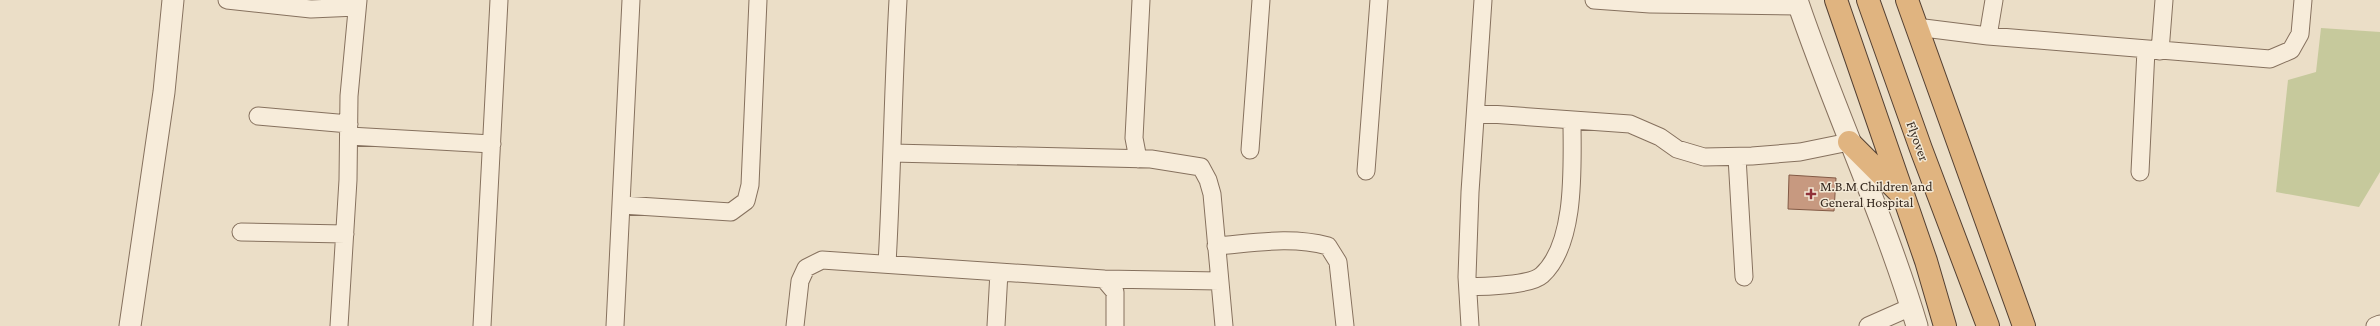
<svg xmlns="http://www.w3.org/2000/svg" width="2380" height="326" font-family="'Crimson Pro',serif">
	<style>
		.green { fill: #c6c99c }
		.building { fill: #c79980; stroke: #835a45 }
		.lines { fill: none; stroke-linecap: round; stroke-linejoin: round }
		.minor-casing { stroke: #86715e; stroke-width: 19 }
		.tertiary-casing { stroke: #86715e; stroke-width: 23 }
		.trunk-casing { stroke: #544032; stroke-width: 24 }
		.minor { stroke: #f7ecda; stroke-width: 17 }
		.tertiary { stroke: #f7ecda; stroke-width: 21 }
		.trunk { stroke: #e0b480; stroke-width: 22 }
		.poi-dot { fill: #913239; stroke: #f3e9d6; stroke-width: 1.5 }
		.labels { text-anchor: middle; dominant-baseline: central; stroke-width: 3; stroke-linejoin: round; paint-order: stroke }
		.street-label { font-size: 14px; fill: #372a20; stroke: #f3e9d6 }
		.poi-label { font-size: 14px; fill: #372a20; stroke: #f3e9d6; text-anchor: start }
	</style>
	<rect width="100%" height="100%" fill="#ebdec7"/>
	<path class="green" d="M 2321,28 L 2380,32 L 2380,172 L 2359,207 L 2276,192 L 2288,80 L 2316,72 Z"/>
	<path class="building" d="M 1789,175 L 1836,178 L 1834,211 L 1788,209 Z"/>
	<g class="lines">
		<g class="minor-casing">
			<path id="minor" d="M 227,0 L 311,9 L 357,7
				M 1594,0 L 1650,4 L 1799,6
				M 1916,27 L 1988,36 L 2270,59 L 2291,50 L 2300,34 L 2303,0
				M 1988,36 L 1994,0
				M 2160,51 L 2164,0
				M 1476,113 L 1630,124 L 1660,137 L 1677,149 L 1704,157 L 1752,156 L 1800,152 L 1849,142
				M 258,116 L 349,124
				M 349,136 L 492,144
				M 1250,150 L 1261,0
				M 892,153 L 1151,159 L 1201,167 L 1208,180 L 1212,194 L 1224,326
				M 1737,157 L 1744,277
				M 1138,159 L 1134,138 L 1141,0
				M 1366,171 L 1379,0
				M 2140,172 L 2146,50
				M 622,205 L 731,212 L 746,201 L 750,185 L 758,0
				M 241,232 L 345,234
				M 1216,246 C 1254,243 1291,236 1328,246 L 1338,262 L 1345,326
				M 887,264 C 892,176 893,88 898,0
				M 1104,279 L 1219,281
				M 1468,287 C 1484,286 1530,286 1542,275 C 1577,243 1572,163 1572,120
				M 339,326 L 348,180 L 349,96 L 358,0
				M 482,326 L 499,0
				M 615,326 L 631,0
				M 795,326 L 800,281 L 806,268 L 822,260 L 1104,279 L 1115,292 L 1115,326
				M 996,326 L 999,272
				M 1470,326 L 1467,277 L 1470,192 L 1483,0
				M 1868,326 L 1911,307
				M 2375,326 L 2380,324"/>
		</g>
		<g class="tertiary-casing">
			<path id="tertiary" d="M 1797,0 C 1834,110 1884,215 1917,326
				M 130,326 L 164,92 L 173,0"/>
		</g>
		<g class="trunk-casing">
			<path id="trunk" d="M 1836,0 L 1926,261 L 1945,326
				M 1868,0 L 1921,149 L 1988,326
				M 1907,0 L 2024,326
				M 1849,142 L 1900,193"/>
		</g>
		<use href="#minor" class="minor"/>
		<use href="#tertiary" class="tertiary"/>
		<use href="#trunk" class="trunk"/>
	</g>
	<path class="poi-dot" d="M1809 188h4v4h4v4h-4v4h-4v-4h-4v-4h4z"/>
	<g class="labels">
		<g class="street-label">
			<text transform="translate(1918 141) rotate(70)">Flyover</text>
		</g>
		<g class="poi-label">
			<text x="1820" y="186">M.B.M Children and<tspan x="1820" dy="16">General Hospital</tspan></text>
		</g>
	</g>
</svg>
